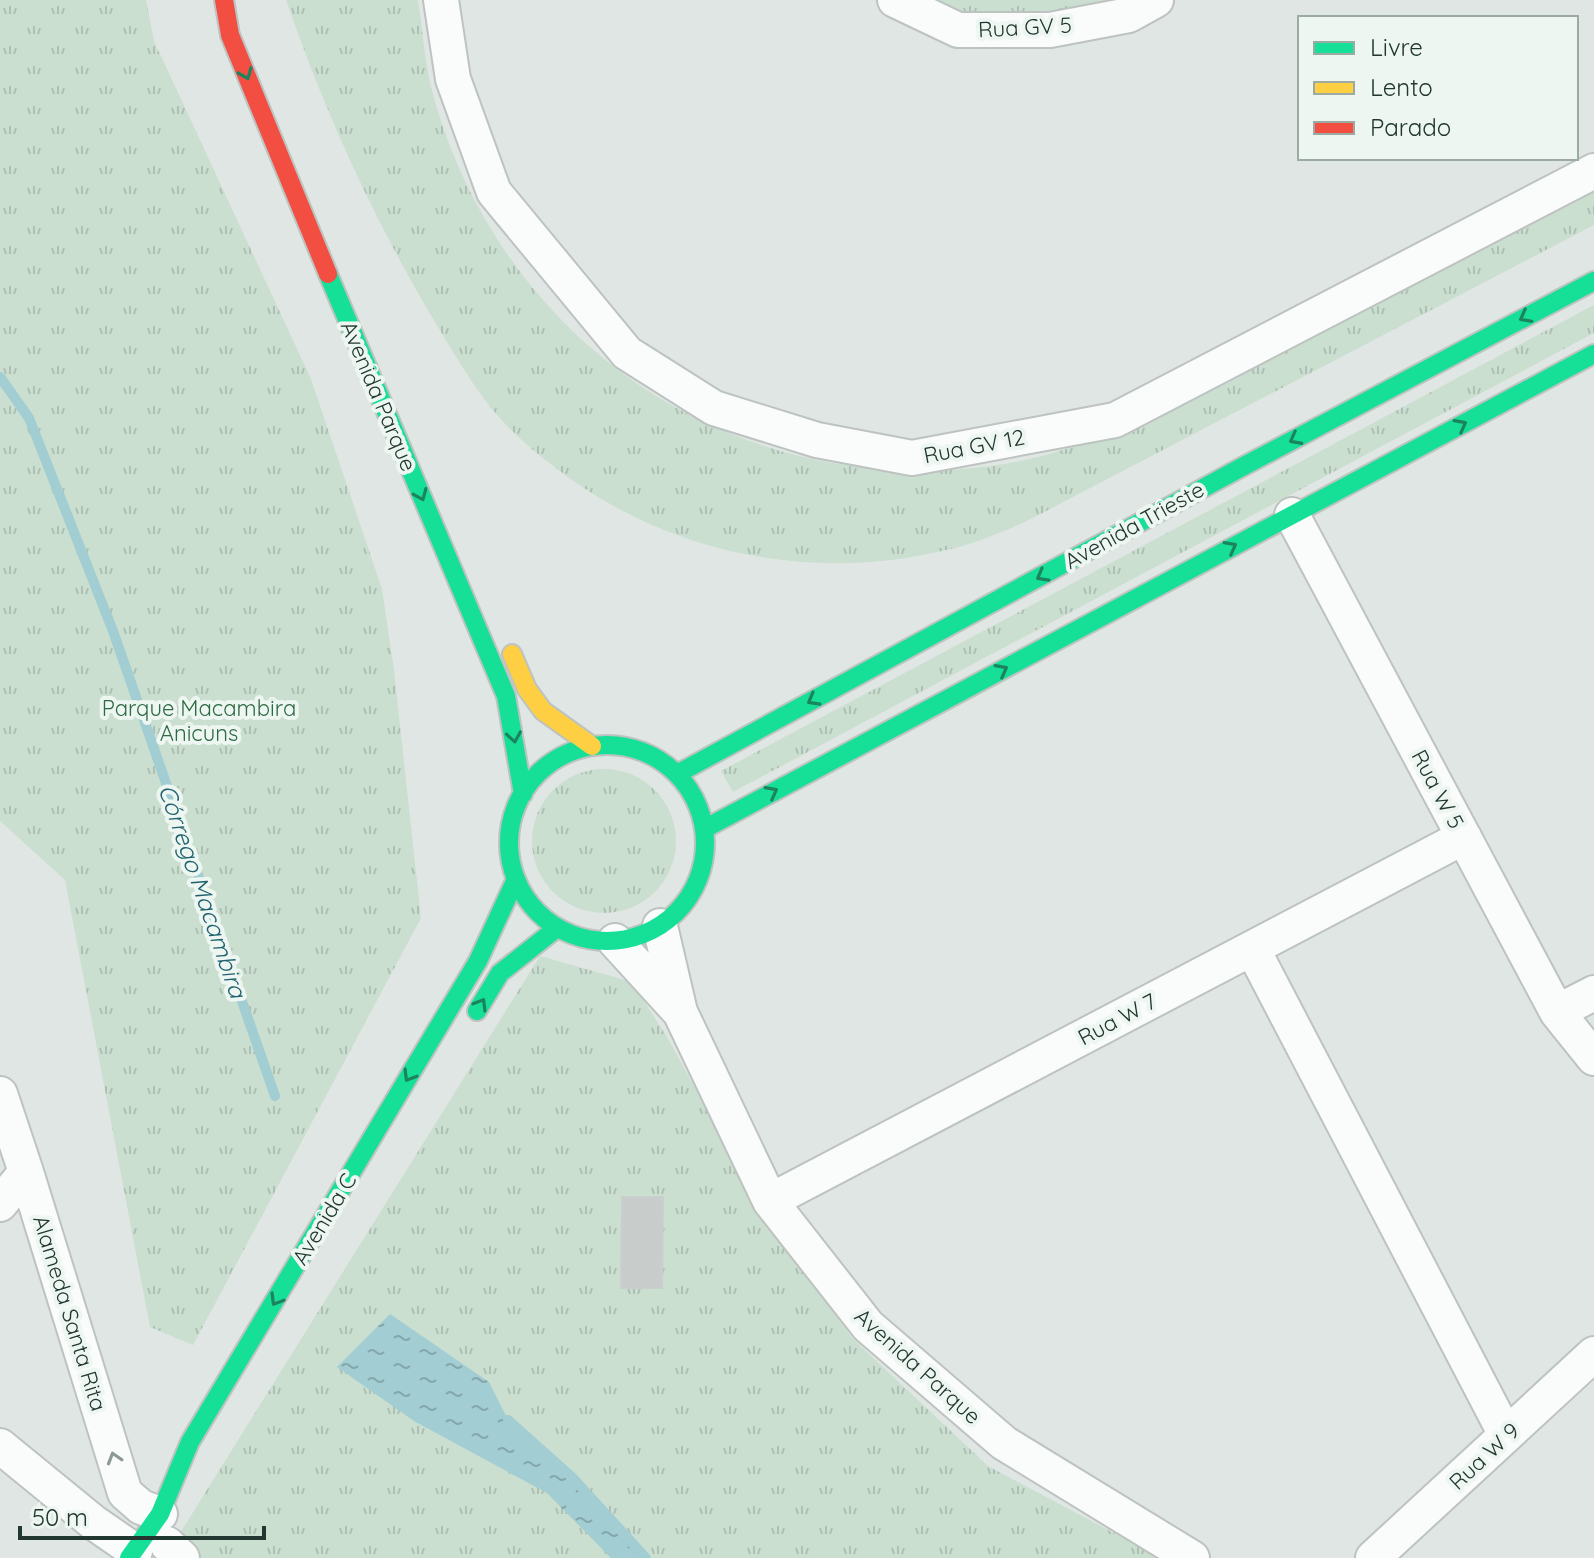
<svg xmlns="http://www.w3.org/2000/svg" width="1594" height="1558" font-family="Quicksand,sans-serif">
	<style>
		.grass { fill: url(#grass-tufts) }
		.water { fill: url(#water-ripples) }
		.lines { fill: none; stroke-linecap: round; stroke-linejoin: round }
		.stream { stroke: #a2cdd2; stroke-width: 10 }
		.building { fill: #c8cdcb; stroke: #c9cfcc; stroke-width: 2 }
		.street-casing { stroke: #bdc3c0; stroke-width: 38 }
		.fast-casing { stroke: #bdc3c0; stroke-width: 22 }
		.slow-casing { stroke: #bdc3c0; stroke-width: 22 }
		.jam-casing { stroke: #bdc3c0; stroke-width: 22 }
		.street { stroke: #fafbfb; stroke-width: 34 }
		.fast { stroke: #16e098; stroke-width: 18 }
		.slow { stroke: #ffcf43; stroke-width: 18 }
		.jam { stroke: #f24e42; stroke-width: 18 }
		.oneway { stroke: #1c835f }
		.oneway2 { stroke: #8e9996 }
		.labels { text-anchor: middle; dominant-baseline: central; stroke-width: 8; stroke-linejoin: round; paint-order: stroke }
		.street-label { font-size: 22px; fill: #213730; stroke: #eef6f2 }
		.park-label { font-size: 22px; fill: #2e6b44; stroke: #eef6f2 }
		.water-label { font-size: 24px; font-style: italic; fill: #1f626e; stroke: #eef6f2 }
	</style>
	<defs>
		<pattern id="grass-tufts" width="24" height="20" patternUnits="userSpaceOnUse" patternTransform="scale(2)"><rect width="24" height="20" fill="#cadfd0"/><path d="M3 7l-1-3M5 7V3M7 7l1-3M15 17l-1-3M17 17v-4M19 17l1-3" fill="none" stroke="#adc0b3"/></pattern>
		<pattern id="water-ripples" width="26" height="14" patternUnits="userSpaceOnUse" patternTransform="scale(2)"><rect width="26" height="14" fill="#a2cdd2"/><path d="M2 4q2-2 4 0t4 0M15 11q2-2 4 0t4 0" fill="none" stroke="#84a7ab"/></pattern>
	</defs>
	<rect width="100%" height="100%" fill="#e0e6e3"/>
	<path class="grass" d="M 0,0 L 146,0 L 154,41 L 311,379 L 382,589 L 394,670 L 421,918 L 193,1345 L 150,1327 L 65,880 L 0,821 Z
		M 286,0 L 418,0 C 422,26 424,52 429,78 C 436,109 447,141 460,170 C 553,378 765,496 991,466 C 1038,460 1081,445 1125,428 L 1594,184 L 1594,225 L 1027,521 C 1000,533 972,545 942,551 C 817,580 685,557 578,484 C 546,462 513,436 488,404 C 465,374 446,340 426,307 C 369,209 323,107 286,0 Z
		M 926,0 L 1140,0 L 1127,7 L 960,22 Z
		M 1594,305 L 1594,333 L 733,792 L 721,771 Z
		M532 841a72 72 0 1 1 144 0a72 72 0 1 1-144 0Z
		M 540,956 L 632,982 L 667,1037 L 760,1205 L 852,1338 L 988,1466 L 1161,1558 L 202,1558 L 177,1538 Z"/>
	<path class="water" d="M 390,1314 L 489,1382 L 508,1420 L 573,1478 L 646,1558 L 611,1558 L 547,1493 L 414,1421 L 337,1367 Z"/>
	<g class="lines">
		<path class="stream" d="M 0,377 L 29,418 L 113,631 L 275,1096
			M 508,1420 L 573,1478 L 646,1558"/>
	</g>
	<path class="building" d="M 622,1197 L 663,1197 L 662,1288 L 621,1288 Z"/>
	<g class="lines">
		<g class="street-casing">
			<path id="street" d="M 441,0 L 453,79 L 494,192 L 627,353 L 714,408 L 817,440 L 912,458 L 1115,420 L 1594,171
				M 895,0 L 958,30 L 1050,30 L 1129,15 L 1156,0
				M 1292,515 L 1557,1012 L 1594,1058
				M 660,926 L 680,1012 L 770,1201 L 868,1326 L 1004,1443 L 1192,1558
				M 615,941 L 677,1009
				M 1252,948 L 1506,1435
				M 1557,1012 L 1594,993
				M 0,1094 L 26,1172 L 125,1493 L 141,1507 L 160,1514
				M 770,1201 L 1464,837
				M 0,1204 L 26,1172
				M 0,1446 L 93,1522 L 135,1551
				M 167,1544 L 182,1558
				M 1373,1558 L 1594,1354"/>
		</g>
		<g class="fast-casing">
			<path id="fast" d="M 328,274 L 506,696 L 523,794
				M509 843a98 98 0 1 1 196 0a98 98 0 1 1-196 0Z
				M 677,774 L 1242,467 L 1594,281
				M 704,829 L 1594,354
				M 477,1011 L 500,973 L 557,928
				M 129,1558 L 160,1514 L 190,1442 L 478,961 L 516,879"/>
		</g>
		<g class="slow-casing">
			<path id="slow" d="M 512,654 L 527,689 L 543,711 L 592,746"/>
		</g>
		<g class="jam-casing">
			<path id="jam" d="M 224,0 L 230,35 L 328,274"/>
		</g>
		<use href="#street" class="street"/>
		<use href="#fast" class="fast"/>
		<use href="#slow" class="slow"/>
		<use href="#jam" class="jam"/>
	</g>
	<defs><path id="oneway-chevron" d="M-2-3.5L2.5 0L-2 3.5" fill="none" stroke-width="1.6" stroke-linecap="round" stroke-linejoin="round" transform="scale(2)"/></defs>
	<g class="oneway">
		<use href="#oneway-chevron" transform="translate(246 74) rotate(68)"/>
		<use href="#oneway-chevron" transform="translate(1525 317) rotate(152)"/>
		<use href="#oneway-chevron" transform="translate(1461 425) rotate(-28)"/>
		<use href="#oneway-chevron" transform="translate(1295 439) rotate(152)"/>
		<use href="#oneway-chevron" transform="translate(421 495) rotate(67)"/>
		<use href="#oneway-chevron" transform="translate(1231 547) rotate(-28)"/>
		<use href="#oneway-chevron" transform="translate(1042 576) rotate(151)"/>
		<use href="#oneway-chevron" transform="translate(1002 670) rotate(-28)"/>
		<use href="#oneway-chevron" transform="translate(813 700) rotate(151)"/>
		<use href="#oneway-chevron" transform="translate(514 737) rotate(81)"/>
		<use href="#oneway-chevron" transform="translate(772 792) rotate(-28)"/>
		<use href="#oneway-chevron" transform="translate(481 1004) rotate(-59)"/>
		<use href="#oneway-chevron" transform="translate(409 1076) rotate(121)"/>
		<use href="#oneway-chevron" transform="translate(276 1300) rotate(121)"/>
	</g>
	<use class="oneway2" href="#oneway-chevron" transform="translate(114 1458) rotate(-107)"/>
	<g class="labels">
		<g class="street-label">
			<text transform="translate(1025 27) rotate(-3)">Rua GV 5</text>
			<text transform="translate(379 396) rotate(67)">Avenida Parque</text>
			<text transform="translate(974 446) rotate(-11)">Rua GV 12</text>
			<text transform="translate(1134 525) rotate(-29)">Avenida Trieste</text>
			<text transform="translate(1438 789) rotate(62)">Rua W 5</text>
			<text transform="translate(1117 1019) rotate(-28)">Rua W 7</text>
			<text transform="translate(324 1219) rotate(-59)">Avenida C</text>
			<text transform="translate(70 1313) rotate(73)">Alameda Santa Rita</text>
			<text transform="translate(918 1366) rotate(42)">Avenida Parque</text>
			<text transform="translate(1484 1456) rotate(-43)">Rua W 9</text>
		</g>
		<g class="park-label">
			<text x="199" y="708">Parque Macambira<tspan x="199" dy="25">Anicuns</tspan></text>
		</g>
		<g class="water-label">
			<text transform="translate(203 891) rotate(71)">Córrego Macambira</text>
		</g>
	</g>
	<rect x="1298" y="16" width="280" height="144" fill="#eef6f2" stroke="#9caaa4" stroke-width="2"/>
	<rect x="1314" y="42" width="40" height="12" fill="#16e098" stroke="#9caaa4" stroke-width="2"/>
	<text x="1370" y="56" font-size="24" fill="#213730">Livre</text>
	<rect x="1314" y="82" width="40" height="12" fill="#ffcf43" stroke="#9caaa4" stroke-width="2"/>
	<text x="1370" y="96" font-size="24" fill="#213730">Lento</text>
	<rect x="1314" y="122" width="40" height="12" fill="#f24e42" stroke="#9caaa4" stroke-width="2"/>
	<text x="1370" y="136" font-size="24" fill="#213730">Parado</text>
	<path d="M20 1526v12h244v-12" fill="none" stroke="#213730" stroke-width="4"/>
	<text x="32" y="1526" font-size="24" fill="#213730" stroke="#eef6f2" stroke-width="6" paint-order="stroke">50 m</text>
</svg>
